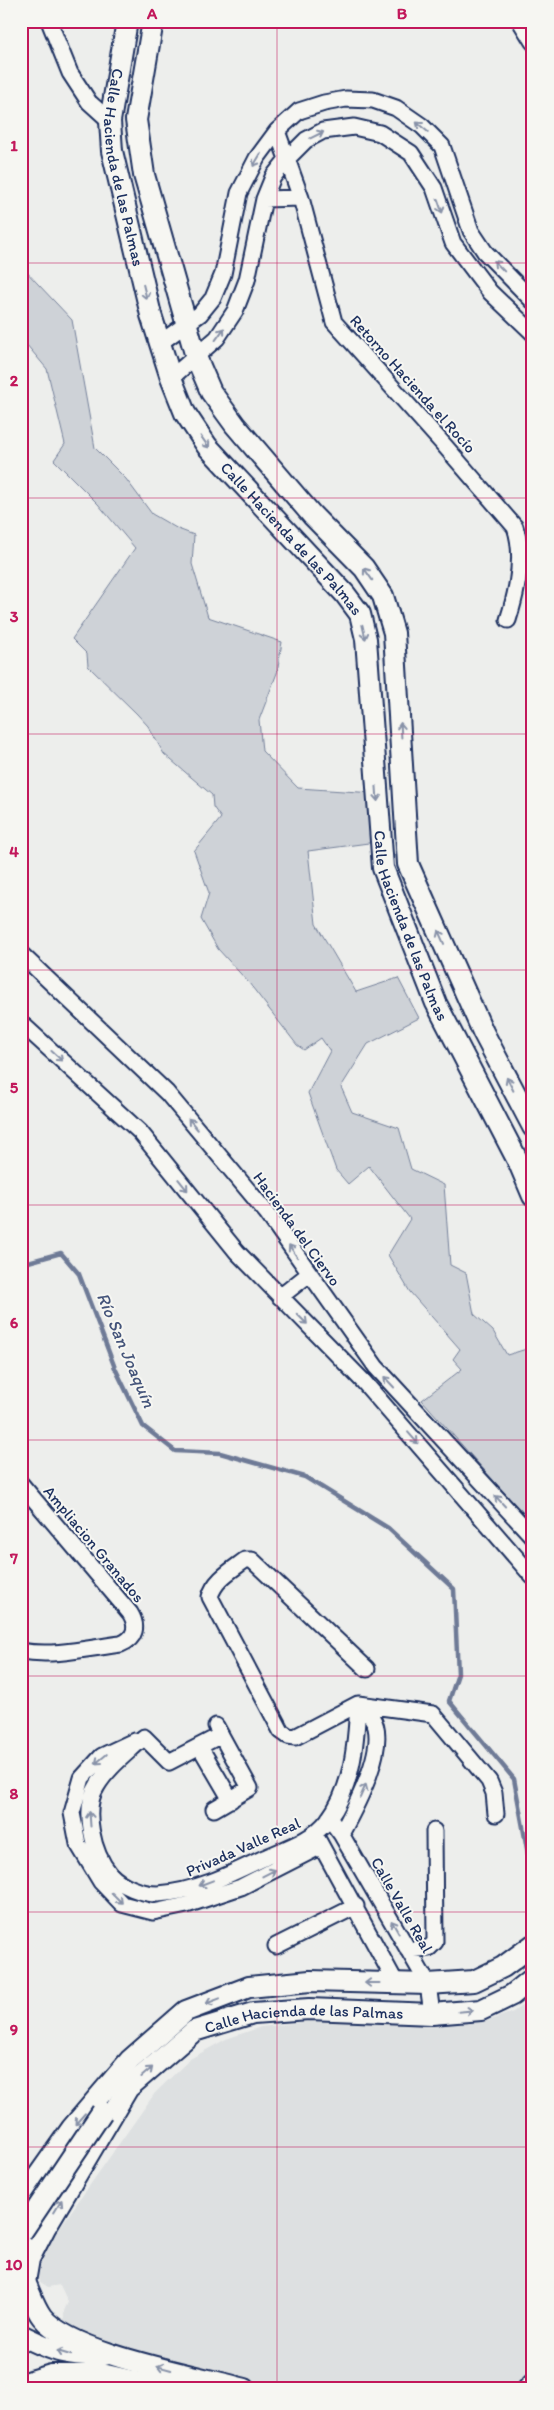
<svg xmlns="http://www.w3.org/2000/svg" width="554" height="2410" font-family="Itim,sans-serif">
	<style>
		.built { fill: #dde0e1 }
		.green { fill: #ced2d7; stroke: #74809a }
		.lines { fill: none; stroke-linecap: round; stroke-linejoin: round }
		.stream { stroke: #6e7a96; stroke-width: 4.5 }
		.minor-casing { stroke: #1b2f5e; stroke-width: 19 }
		.major-casing { stroke: #1b2f5e; stroke-width: 24 }
		.minor { stroke: #f6f6f2; stroke-width: 15 }
		.major { stroke: #f6f6f2; stroke-width: 20 }
		.major-bridge-casing { stroke: #1b2f5e; stroke-width: 24; stroke-linecap: butt }
		.major-bridge { stroke: #f6f6f2; stroke-width: 20 }
		.oneway { stroke: #8892a8 }
		.grid { fill: none; stroke: #c2185b; stroke-width: 1; stroke-opacity: 0.55 }
		.labels { text-anchor: middle; dominant-baseline: central; stroke-width: 4; stroke-linejoin: round; paint-order: stroke }
		.street-label { font-size: 16px; fill: #1b2f5e; stroke: #f6f6f2 }
		.water-label { font-size: 18px; font-style: italic; fill: #44547a; stroke: #f6f6f2 }
		.neatline { fill: none; stroke: #c2185b; stroke-width: 2 }
		.grid-label { font-size: 16px; text-anchor: middle; font-weight: bold; fill: #c2185b }
	</style>
	<rect width="100%" height="100%" fill="#edeeec"/>
	<filter id="ink" filterUnits="userSpaceOnUse"><feTurbulence type="fractalNoise" baseFrequency=".02" numOctaves="2"/><feDisplacementMap in="SourceGraphic" scale="10" xChannelSelector="R" yChannelSelector="G"/><feConvolveMatrix kernelMatrix="1 2 1 2 8 2 1 2 1" color-interpolation-filters="sRGB"/></filter>
	<g filter="url(#ink)">
		<path class="built" d="M 533,1998 L 533,2369 L 514,2389 L 271,2389 L 100,2342 L 69,2327 L 64,2321 L 64,2311 L 68,2302 L 60,2285 L 48,2287 L 39,2281 L 36,2273 L 39,2257 L 155,2093 L 190,2059 L 226,2039 L 261,2027 L 319,2020 L 404,2024 L 487,2021 L 513,2012 Z"/>
		<path class="green" d="M 21,266 L 72,320 L 95,448 L 126,479 L 152,514 L 178,529 L 194,535 L 192,564 L 208,617 L 282,642 L 277,673 L 259,720 L 262,751 L 298,788 L 374,793 L 376,842 L 308,851 L 316,924 L 356,992 L 398,978 L 419,1018 L 368,1044 L 341,1087 L 352,1112 L 399,1128 L 411,1169 L 444,1185 L 450,1265 L 466,1273 L 474,1314 L 493,1331 L 507,1355 L 533,1347 L 533,1525 L 422,1400 L 462,1369 L 453,1359 L 460,1349 L 410,1292 L 388,1255 L 410,1219 L 369,1166 L 348,1184 L 336,1170 L 308,1093 L 330,1051 L 321,1038 L 304,1050 L 297,1045 L 249,983 L 218,949 L 201,919 L 209,893 L 194,851 L 221,818 L 213,807 L 212,795 L 164,754 L 148,726 L 137,714 L 88,666 L 87,654 L 72,639 L 135,548 L 98,504 L 54,460 L 65,444 L 47,369 L 21,338 Z"/>
		<g class="lines">
			<path class="stream" d="M 21,1264 L 61,1253 L 79,1274 L 115,1368 L 143,1426 L 175,1451 L 220,1453 L 305,1477 L 388,1528 L 454,1589 L 458,1674 L 449,1701 L 514,1779 L 533,1881"/>
			<g class="minor-casing">
				<path id="minor" d="M 49,21 L 70,73 L 89,102 L 110,121
					M 520,21 L 533,42
					M 277,131 L 301,198 L 334,322 L 444,445 L 515,527 C 525,556 517,592 508,620
					M 264,199 L 301,198
					M 160,343 L 200,314 L 213,298 L 223,274 L 239,193 L 257,158 L 277,131 L 299,111 L 324,103 L 346,99 L 373,100 L 396,108 L 422,126 L 442,146 L 471,231 L 485,252 L 533,301
					M 171,378 L 217,338 L 235,311 L 247,280 L 264,199 L 273,177 L 288,158 L 306,140 L 323,131 L 354,127 L 380,133 L 411,153 L 434,188 L 453,243 L 490,292 L 533,333
					M 21,954 L 167,1093 L 267,1213 L 376,1367 L 533,1537
					M 21,1023 L 140,1132 L 237,1252 L 363,1381 L 533,1577
					M 280,1297 L 309,1274
					M 21,1484 L 130,1613 C 138,1626 136,1638 121,1644 C 89,1648 53,1657 21,1651
					M 367,1669 L 252,1560 L 245,1560 C 232,1570 214,1580 210,1597 L 281,1731 L 288,1736 L 295,1737 L 358,1704 L 433,1714 L 489,1781 L 494,1793 L 496,1814
					M 144,1737 C 129,1752 108,1767 97,1786 C 82,1809 93,1854 110,1874 C 121,1886 142,1894 158,1894 C 195,1892 231,1874 264,1858 C 287,1848 313,1840 328,1820 C 353,1787 356,1743 358,1704
					M 144,1737 L 169,1762 L 221,1735
					M 134,1741 L 102,1756 L 82,1778 L 72,1813 L 78,1844 L 101,1882 L 122,1904 L 153,1912 L 187,1905 L 241,1887 L 321,1846
					M 200,1747 L 231,1800
					M 214,1809 L 250,1788 L 216,1726
					M 329,1818 L 341,1834 L 428,1984 L 432,2014
					M 341,1834 C 354,1810 390,1745 372,1718 C 368,1713 362,1709 358,1704
					M 317,1838 L 396,1983
					M 276,1946 L 356,1906
					M 408,1950 L 429,1948 L 435,1942 L 434,1831"/>
			</g>
			<g class="major-casing">
				<g id="major">
					<path id="s1" d="M 127,21 L 110,121 L 112,151 L 151,315 L 171,378 L 185,413 L 207,446 L 345,594 L 360,614 L 366,639 L 383,868 L 436,1003 L 519,1163 L 533,1196"/>
					<path d="M 153,21 L 136,120 L 144,175 L 196,357 L 211,392 L 235,425 L 312,515 L 364,568 L 383,596 L 394,633 L 408,864 L 483,1032 L 533,1127"/>
					<path d="M 21,2200 L 72,2128 L 130,2060 L 186,2011 L 249,1987 L 310,1981 L 428,1984 L 474,1981 L 503,1967 L 533,1945"/>
					<path d="M 21,2279 L 25,2282 C 30,2293 35,2308 42,2317 C 71,2354 198,2376 245,2389"/>
					<path id="s2" d="M 25,2282 L 29,2259 L 45,2228 L 128,2088 L 194,2031 L 253,2013 L 309,2009 L 432,2014 L 481,2010 L 512,1995 L 533,1978"/>
					<path d="M 21,2335 C 55,2352 67,2356 105,2355"/>
					<path d="M 21,2384 L 51,2375 L 106,2375 L 167,2389"/>
					<path d="M 528,2389 L 533,2384"/>
				</g>
			</g>
			<use href="#minor" class="minor"/>
			<use href="#major" class="major"/>
			<g class="major-bridge-casing">
				<path id="major-bridge" d="M 21,2233 L 102,2112"/>
			</g>
			<use href="#major-bridge" class="major-bridge"/>
		</g>
		<defs><path id="oneway-shaft" d="M-6 0H5M1.5-3L5.5 0L1.5 3" fill="none" stroke-width="1.6" stroke-linecap="round" stroke-linejoin="round" transform="scale(1.25)"/></defs>
		<g class="oneway">
			<use href="#oneway-shaft" transform="translate(422 127) rotate(-140)"/>
			<use href="#oneway-shaft" transform="translate(317 135) rotate(-26)"/>
			<use href="#oneway-shaft" transform="translate(257 160) rotate(121)"/>
			<use href="#oneway-shaft" transform="translate(440 206) rotate(71)"/>
			<use href="#oneway-shaft" transform="translate(499 266) rotate(-134)"/>
			<use href="#oneway-shaft" transform="translate(145 292) rotate(76)"/>
			<use href="#oneway-shaft" transform="translate(220 334) rotate(-54)"/>
			<use href="#oneway-shaft" transform="translate(205 442) rotate(54)"/>
			<use href="#oneway-shaft" transform="translate(368 574) rotate(-125)"/>
			<use href="#oneway-shaft" transform="translate(364 632) rotate(77)"/>
			<use href="#oneway-shaft" transform="translate(401 730) rotate(-93)"/>
			<use href="#oneway-shaft" transform="translate(377 794) rotate(86)"/>
			<use href="#oneway-shaft" transform="translate(441 937) rotate(-114)"/>
			<use href="#oneway-shaft" transform="translate(57 1056) rotate(42)"/>
			<use href="#oneway-shaft" transform="translate(510 1084) rotate(-117)"/>
			<use href="#oneway-shaft" transform="translate(193 1124) rotate(-130)"/>
			<use href="#oneway-shaft" transform="translate(183 1185) rotate(51)"/>
			<use href="#oneway-shaft" transform="translate(293 1251) rotate(-124)"/>
			<use href="#oneway-shaft" transform="translate(302 1319) rotate(45)"/>
			<use href="#oneway-shaft" transform="translate(389 1382) rotate(-133)"/>
			<use href="#oneway-shaft" transform="translate(413 1438) rotate(49)"/>
			<use href="#oneway-shaft" transform="translate(500 1501) rotate(-133)"/>
			<use href="#oneway-shaft" transform="translate(101 1759) rotate(140)"/>
			<use href="#oneway-shaft" transform="translate(363 1791) rotate(-66)"/>
			<use href="#oneway-shaft" transform="translate(90 1819) rotate(-94)"/>
			<use href="#oneway-shaft" transform="translate(269 1873) rotate(-27)"/>
			<use href="#oneway-shaft" transform="translate(206 1883) rotate(159)"/>
			<use href="#oneway-shaft" transform="translate(117 1898) rotate(45)"/>
			<use href="#oneway-shaft" transform="translate(395 1927) rotate(-120)"/>
			<use href="#oneway-shaft" transform="translate(372 1983) rotate(180)"/>
			<use href="#oneway-shaft" transform="translate(213 2001) rotate(159)"/>
			<use href="#oneway-shaft" transform="translate(466 2011) rotate(-5)"/>
			<use href="#oneway-shaft" transform="translate(147 2072) rotate(-41)"/>
			<use href="#oneway-shaft" transform="translate(80 2119) rotate(131)"/>
			<use href="#oneway-shaft" transform="translate(58 2206) rotate(-59)"/>
			<use href="#oneway-shaft" transform="translate(64 2353) rotate(-163)"/>
			<use href="#oneway-shaft" transform="translate(164 2368) rotate(-165)"/>
		</g>
	</g>
	<path class="grid" d="M 277,21 L 277,2389M 21,263 L 533,263M 21,498 L 533,498M 21,734 L 533,734M 21,970 L 533,970M 21,1205 L 533,1205M 21,1440 L 533,1440M 21,1676 L 533,1676M 21,1912 L 533,1912M 21,2147 L 533,2147"/>
	<g class="labels">
		<g class="street-label">
			<text stroke="none"><textPath href="#s1" startOffset="149">Calle Hacienda de las Palmas</textPath></text>
			<text transform="translate(413 384) rotate(48)">Retorno Hacienda el Rocío</text>
			<text stroke="none"><textPath href="#s1" startOffset="569">Calle Hacienda de las Palmas</textPath></text>
			<text stroke="none"><textPath href="#s1" startOffset="989">Calle Hacienda de las Palmas</textPath></text>
			<text transform="translate(297 1229) rotate(54)">Hacienda del Ciervo</text>
			<text transform="translate(94 1544) rotate(50)">Ampliacion Granados</text>
			<text transform="translate(243 1847) rotate(-24)">Privada Valle Real</text>
			<text transform="translate(402 1905) rotate(60)">Calle Valle Real</text>
			<text stroke="none"><textPath href="#s2" startOffset="420">Calle Hacienda de las Palmas</textPath></text>
		</g>
		<g class="water-label">
			<text transform="translate(126 1350) rotate(67)">Río San Joaquín</text>
		</g>
	</g>
	<rect width="554" height="2410" fill="none" stroke="#f6f6f2" stroke-width="55"/>
	<rect x="28" y="28" width="498" height="2354" class="neatline"/>
	<g class="grid-label">
		<text x="152" y="19">A</text>
		<text x="402" y="19">B</text>
		<text x="14" y="151">1</text>
		<text x="14" y="386">2</text>
		<text x="14" y="622">3</text>
		<text x="14" y="857">4</text>
		<text x="14" y="1093">5</text>
		<text x="14" y="1328">6</text>
		<text x="14" y="1564">7</text>
		<text x="14" y="1799">8</text>
		<text x="14" y="2035">9</text>
		<text x="14" y="2270">10</text>
	</g>
</svg>
